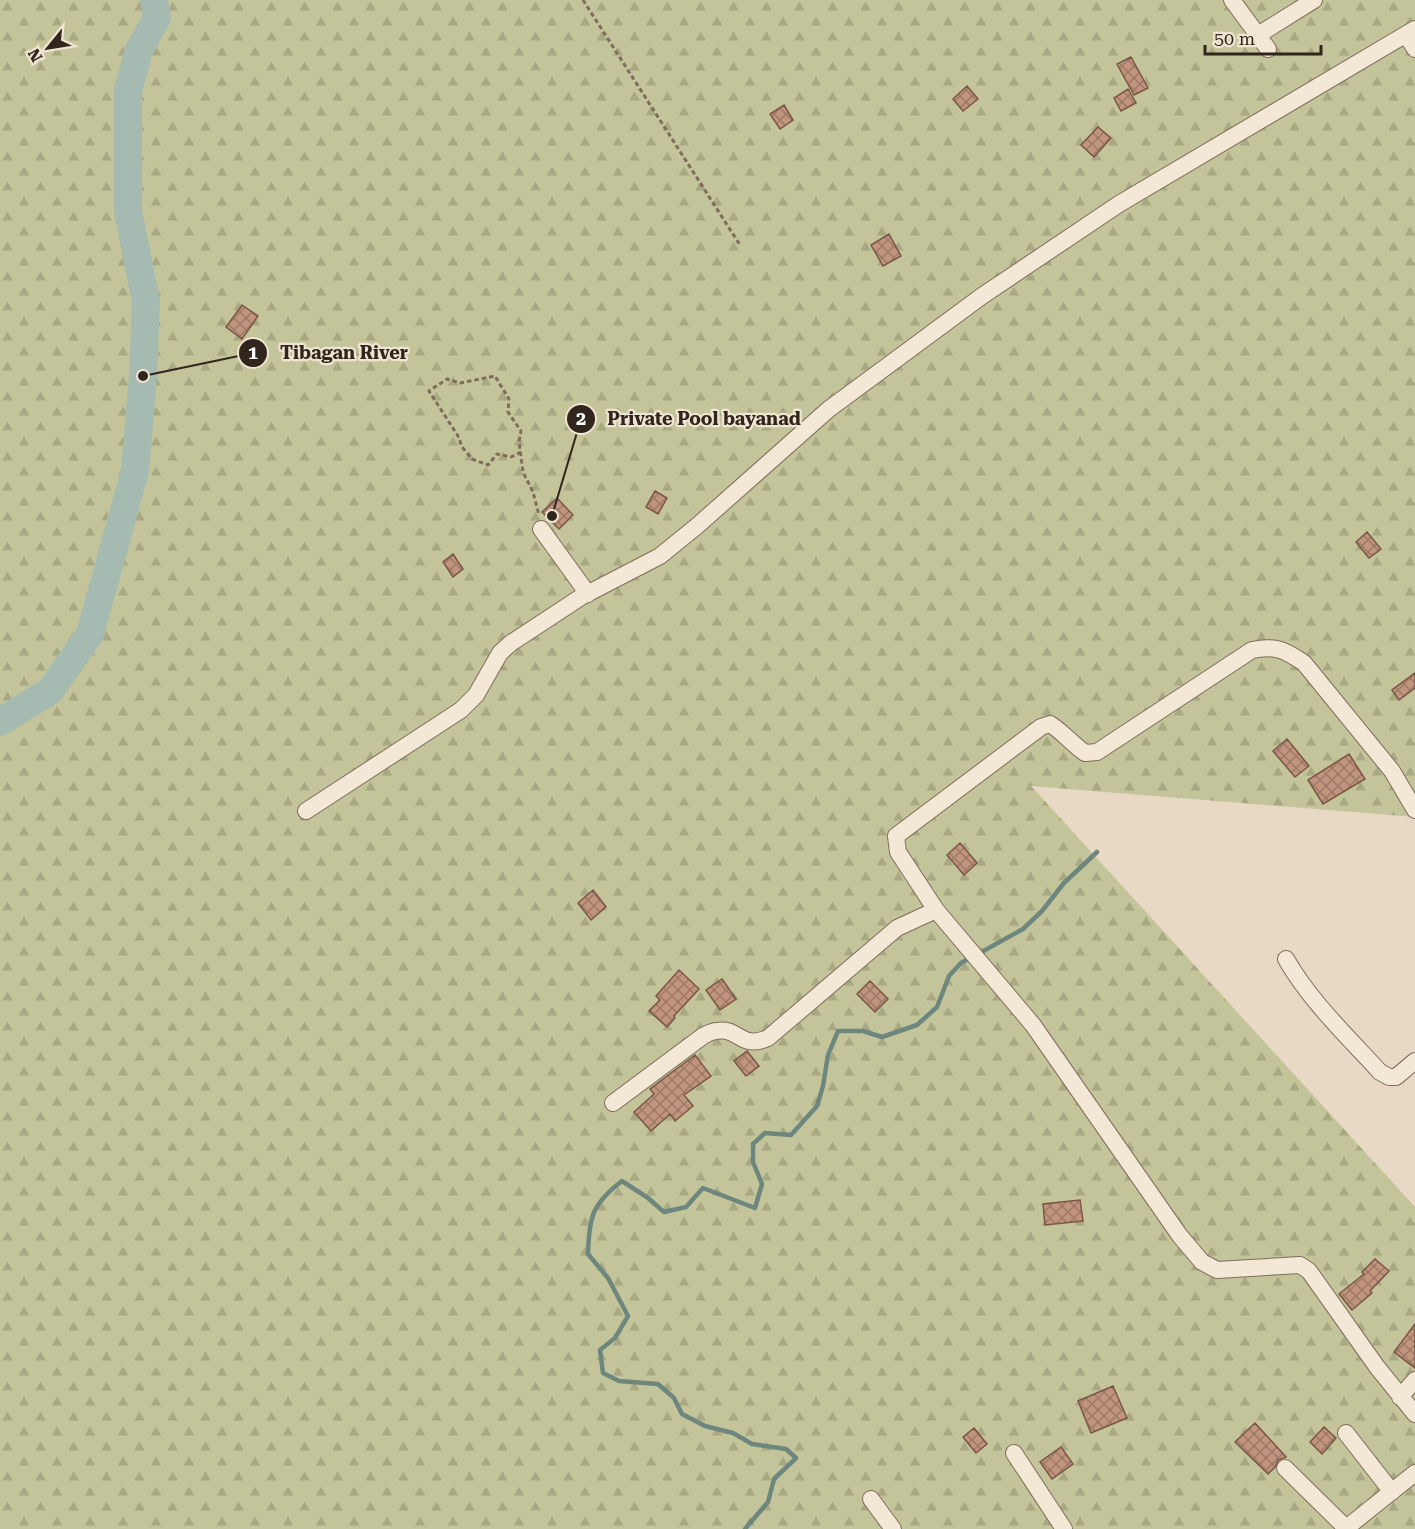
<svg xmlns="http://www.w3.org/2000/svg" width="1415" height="1529" font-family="'Roboto Serif',serif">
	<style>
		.forest { fill: url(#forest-firs) }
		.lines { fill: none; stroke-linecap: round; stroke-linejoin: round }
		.stream { stroke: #6d877f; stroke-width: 4.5 }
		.river { stroke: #a5bbb2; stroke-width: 28 }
		.building { fill: url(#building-cross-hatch); stroke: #7b5645; stroke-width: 1.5 }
		.minor-casing { stroke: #7f6c5c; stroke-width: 18 }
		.path { stroke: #7f6c5c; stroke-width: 3; stroke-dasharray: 4.5 3; stroke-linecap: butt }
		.minor { stroke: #f3e8d5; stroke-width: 16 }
		.leader { fill: none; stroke: #31261e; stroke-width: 2 }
		.callout-dot { fill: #31261e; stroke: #f0e4d2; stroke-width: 2 }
		.mark-label { font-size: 18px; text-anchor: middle; font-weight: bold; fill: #fff }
		.callout-label { font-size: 18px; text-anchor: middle; font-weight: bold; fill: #31261e; stroke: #f0e4d2; stroke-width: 4.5; stroke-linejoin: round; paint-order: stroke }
	</style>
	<defs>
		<pattern id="forest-firs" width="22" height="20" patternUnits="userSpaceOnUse" patternTransform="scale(1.5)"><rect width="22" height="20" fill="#c3c499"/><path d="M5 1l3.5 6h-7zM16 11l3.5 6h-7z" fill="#a8a883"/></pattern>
		<pattern id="building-cross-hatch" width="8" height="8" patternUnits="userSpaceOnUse" patternTransform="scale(1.5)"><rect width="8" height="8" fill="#c1947e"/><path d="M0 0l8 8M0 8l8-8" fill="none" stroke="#9d7967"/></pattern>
	</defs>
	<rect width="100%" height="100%" fill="#e7d9c3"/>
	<path class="forest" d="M 0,0 L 1415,0 L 1415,817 L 1031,786 L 1415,1207 L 1415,1529 L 0,1529 Z"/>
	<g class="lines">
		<path class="stream" d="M 978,954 L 1023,929 L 1042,911 L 1064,883 L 1097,852
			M 745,1529 L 768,1502 L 774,1479 L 796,1458 L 786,1449 L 752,1444 L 733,1433 L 705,1426 L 682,1414 L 674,1398 L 658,1384 L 619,1381 L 603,1373 L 600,1350 L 615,1338 L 628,1316 L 608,1278 L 588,1254 C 589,1217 592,1204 622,1181 L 648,1198 L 664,1212 L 686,1207 L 703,1188 L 755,1208 L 762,1184 L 753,1162 L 753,1144 L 765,1133 L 791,1135 L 817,1106 L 823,1086 L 828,1055 L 838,1031 L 863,1031 L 882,1037 L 917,1025 L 937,1007 L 949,976 L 961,963 L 970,958"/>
		<path class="river" d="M 0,722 L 50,691 L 90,634 L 135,471 L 143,376 L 146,301 L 128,212 L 128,90 L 139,50 L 157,18 L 154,0"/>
	</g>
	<path class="building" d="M 1131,57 L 1148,88 L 1134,95 L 1117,64 Z
		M 967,86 L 978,99 L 963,111 L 953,99 Z
		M 1128,89 L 1136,103 L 1121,111 L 1114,98 Z
		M 784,105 L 793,120 L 780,129 L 770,114 Z
		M 1098,127 L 1111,138 L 1094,157 L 1081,145 Z
		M 889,234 L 901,256 L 883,266 L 871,245 Z
		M 242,305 L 258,316 L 242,339 L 226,327 Z
		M 655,491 L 667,498 L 658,514 L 646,507 Z
		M 557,498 L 573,515 L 559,529 L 542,512 Z
		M 1367,532 L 1381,549 L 1369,558 L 1356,542 Z
		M 453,554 L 463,569 L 453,577 L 443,562 Z
		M 1415,673 L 1415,688 L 1399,700 L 1392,690 Z
		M 1287,739 L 1309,766 L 1295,777 L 1273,751 Z
		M 1349,754 L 1365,779 L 1323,804 L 1308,780 Z
		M 960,843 L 977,863 L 964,875 L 947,855 Z
		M 593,890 L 606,907 L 591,920 L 578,903 Z
		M 679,970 L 699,989 L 674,1016 L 675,1018 L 667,1027 L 649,1011 L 660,1000 L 656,996 Z
		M 722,979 L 736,999 L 720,1010 L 706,990 Z
		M 870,981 L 888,999 L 875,1012 L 857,994 Z
		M 747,1051 L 759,1066 L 746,1076 L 734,1061 Z
		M 695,1055 L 711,1076 L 684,1095 L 693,1106 L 675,1121 L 670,1114 L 651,1131 L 634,1112 L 654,1094 L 650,1089 Z
		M 1080,1200 L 1083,1221 L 1045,1225 L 1043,1204 Z
		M 1375,1259 L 1389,1271 L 1370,1291 L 1372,1293 L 1352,1310 L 1339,1294 L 1364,1274 L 1362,1272 Z
		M 1415,1324 L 1415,1368 L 1394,1352 Z
		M 1113,1386 L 1127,1418 L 1091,1433 L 1078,1401 Z
		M 1255,1423 L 1286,1457 L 1278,1460 L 1275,1467 L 1268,1474 L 1235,1442 Z
		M 1324,1427 L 1336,1438 L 1322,1454 L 1310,1442 Z
		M 974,1428 L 987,1444 L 976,1453 L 963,1437 Z
		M 1061,1447 L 1073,1464 L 1052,1479 L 1040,1462 Z"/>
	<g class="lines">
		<g class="minor-casing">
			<path id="minor" d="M 1232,0 L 1268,49
				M 1258,35 L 1314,0
				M 1406,35 L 1415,49
				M 541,529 L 588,594
				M 1415,810 L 1392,771 L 1304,663 C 1285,650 1275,645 1252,650 L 1097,752 L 1085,753 C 1072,744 1063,732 1050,724 L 1041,727 L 896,836 L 898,852 L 936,910 L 1033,1025 L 1180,1236 L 1202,1262 L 1217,1270 L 1300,1265 L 1309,1271 L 1377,1367 L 1415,1414
				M 306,811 L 461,710 L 476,695 L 500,653 L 511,643 L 581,597 L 660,556 L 697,526 L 829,409 L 982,296 L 1119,204 L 1415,29
				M 1286,959 C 1310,1001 1347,1036 1380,1072 L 1389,1077 L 1396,1077 L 1415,1061
				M 613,1103 L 703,1036 C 707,1034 712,1031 717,1031 C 739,1027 740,1050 768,1038 L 897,928 L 936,910
				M 1400,1397 L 1415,1380
				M 1346,1433 L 1392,1492
				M 1014,1453 L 1064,1529
				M 1285,1468 L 1346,1528
				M 871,1499 L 893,1529
				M 1345,1529 L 1415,1473"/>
		</g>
		<path class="path" d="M 583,0 L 740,245
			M 521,452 L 511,457 L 497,454 L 488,465 L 472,459 L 462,447 L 458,436 L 429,391 L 447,379 L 460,383 L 495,376 L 509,399 L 508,412 L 521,431 L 519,442 L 523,472 L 533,492 L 539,515"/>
		<use href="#minor" class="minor"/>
	</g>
	<path class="leader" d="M143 376L253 353M552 516L581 419"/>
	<g class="callout-dot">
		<circle cx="143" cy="376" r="6"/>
		<circle cx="552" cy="516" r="6"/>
		<circle cx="253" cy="353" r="15"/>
		<circle cx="581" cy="419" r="15"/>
	</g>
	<g class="mark-label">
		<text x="253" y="359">1</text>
		<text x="581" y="425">2</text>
	</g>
	<g class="callout-label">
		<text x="344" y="359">Tibagan River</text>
		<text x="704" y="425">Private Pool bayanad</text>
	</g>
	<g transform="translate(48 48) rotate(240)" stroke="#f0e4d2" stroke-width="4.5" paint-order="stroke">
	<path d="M0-4.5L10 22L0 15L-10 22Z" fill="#31261e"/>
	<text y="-9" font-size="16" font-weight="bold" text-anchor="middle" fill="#31261e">N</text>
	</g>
	<path d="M1205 45v9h116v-9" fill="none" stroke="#31261e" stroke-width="3"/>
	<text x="1214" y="45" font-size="18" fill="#31261e" stroke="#f0e4d2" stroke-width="4.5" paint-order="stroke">50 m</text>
</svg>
